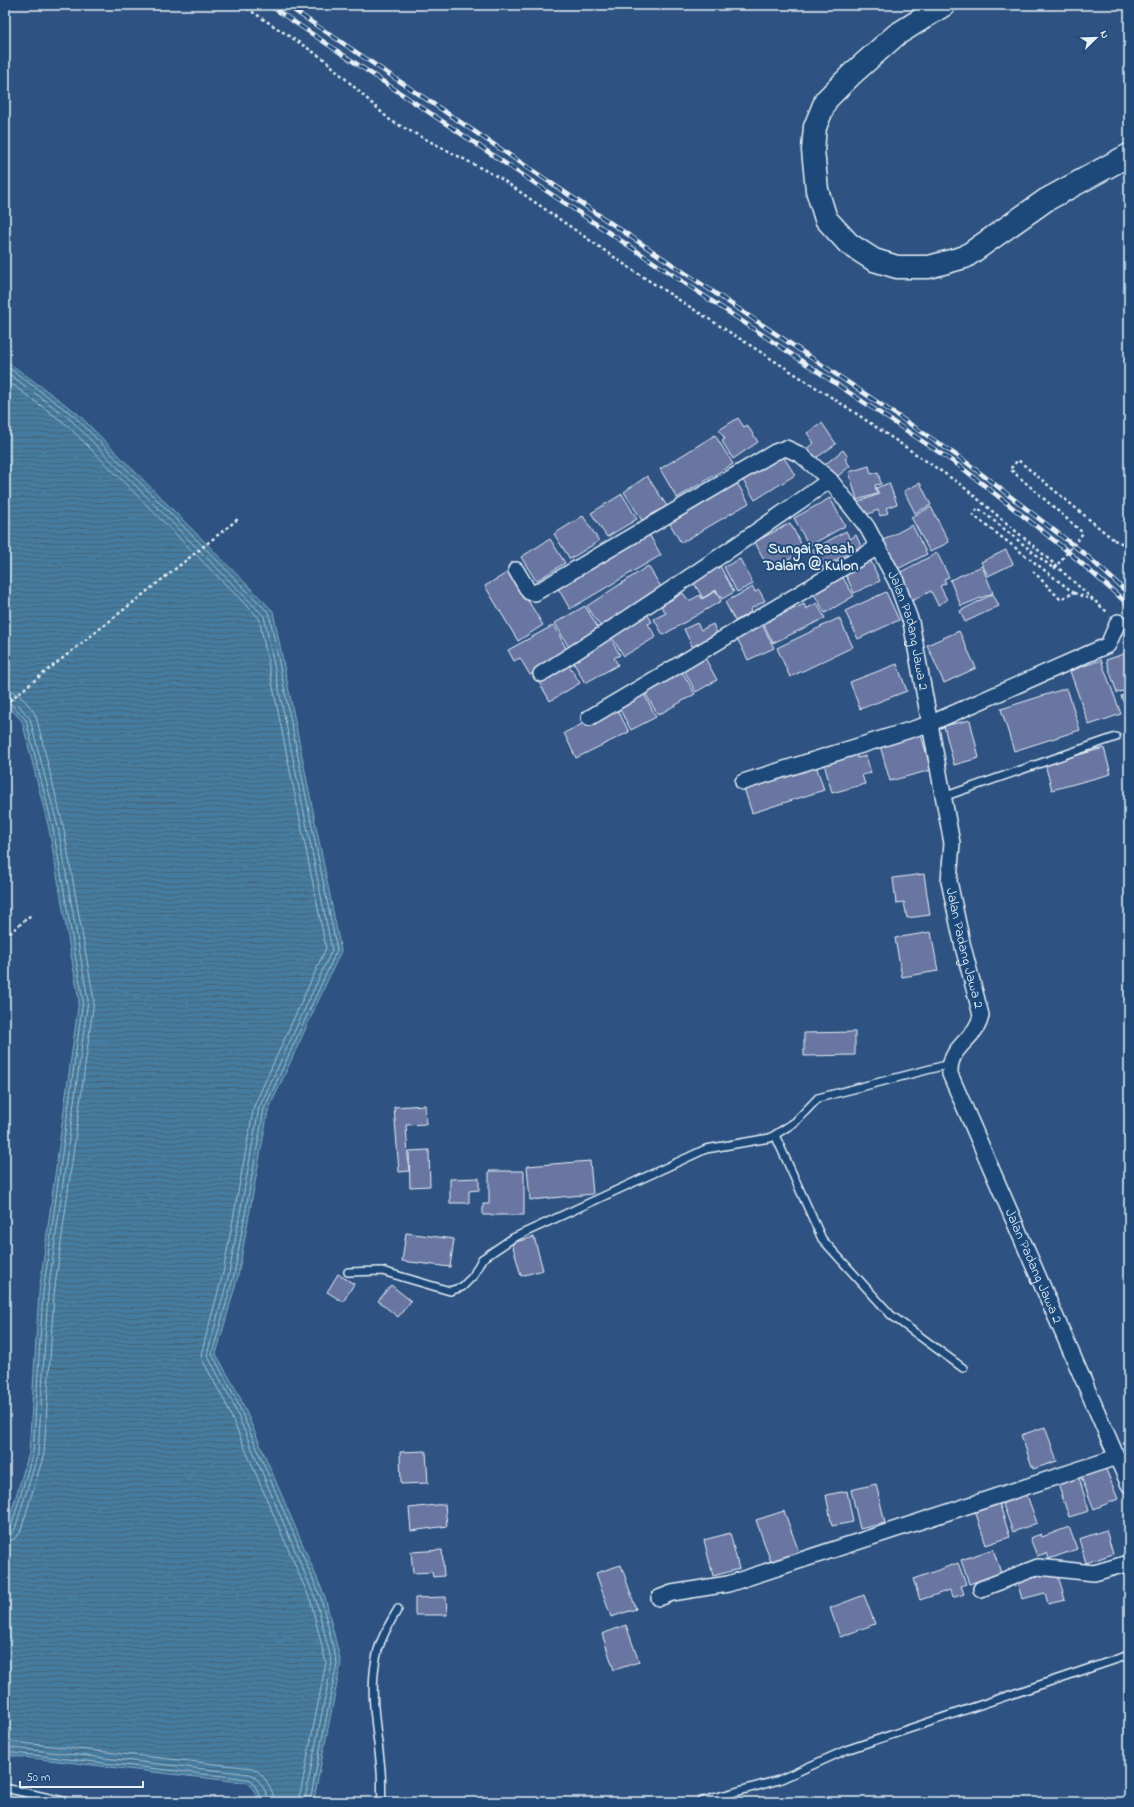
<svg xmlns="http://www.w3.org/2000/svg" width="1134" height="1807" font-family="'Indie Flower',sans-serif">
	<style>
		.water { fill: url(#water-rules); stroke: #86abc3 }
		.lines { fill: none; stroke-linecap: round; stroke-linejoin: round }
		.shore { stroke: #a6c2d5; stroke-width: 1 }
		.building { fill: #6976a2; stroke: #e8f1f8 }
		.service-casing { stroke: #e8f1f8; stroke-width: 10 }
		.minor-casing { stroke: #e8f1f8; stroke-width: 18 }
		.primary-casing { stroke: #e8f1f8; stroke-width: 25 }
		.path { stroke: #e8f1f8; stroke-width: 2.5; stroke-dasharray: 3 3; stroke-linecap: butt }
		.service { stroke: #1f4a7a; stroke-width: 7 }
		.minor { stroke: #1f4a7a; stroke-width: 15 }
		.primary { stroke: #1f4a7a; stroke-width: 22 }
		.rail-casing { stroke: #e8f1f8; stroke-width: 4.5 }
		.rail { stroke: #1f4a7a; stroke-width: 3; stroke-dasharray: 9; stroke-linecap: butt }
		.path-bridge { stroke: #e8f1f8; stroke-width: 2.5; stroke-dasharray: 3 3; stroke-linecap: butt }
		.labels { text-anchor: middle; dominant-baseline: central; stroke-width: 4; stroke-linejoin: round; paint-order: stroke }
		.street-label { font-size: 14px; fill: #e8f1f8; stroke: #1f4a7a }
		.neighbourhood-label { font-size: 15px; font-weight: bold; fill: #e8f1f8; stroke: #1f4a7a }
	</style>
	<defs>
		<pattern id="water-rules" width="6" height="5" patternUnits="userSpaceOnUse"><rect width="6" height="5" fill="#447ca0"/><path d="M0 2.5h6" fill="none" stroke="#456579"/></pattern>
	</defs>
	<rect width="100%" height="100%" fill="#2e5382"/>
	<filter id="ink" filterUnits="userSpaceOnUse"><feTurbulence type="fractalNoise" baseFrequency=".025" numOctaves="2"/><feDisplacementMap in="SourceGraphic" scale="8" xChannelSelector="R" yChannelSelector="G"/><feConvolveMatrix kernelMatrix="1 2 1 2 8 2 1 2 1" color-interpolation-filters="sRGB"/></filter>
	<g filter="url(#ink)">
		<path class="water" d="M 5,360 L 77,413 L 273,611 L 341,951 L 268,1111 L 238,1276 L 216,1354 L 239,1395 L 325,1597 L 341,1663 L 314,1799 L 308,1802 L 261,1802 L 249,1783 L 5,1755 L 5,1533 L 29,1453 L 39,1292 L 79,1000 L 49,829 L 22,721 L 5,703 Z"/>
		<g class="lines">
			<path class="shore" d="M 5,365 L 74,416 L 269,613 L 337,950 L 264,1109 L 234,1275 L 212,1354 L 235,1397 L 321,1598 L 337,1663 L 311,1796 L 308,1802
				M 5,371 L 71,420 L 264,616 L 332,950 L 259,1108 L 229,1274 L 207,1355 L 231,1399 L 316,1600 L 332,1663 L 306,1793 L 303,1802
				M 5,379 L 67,425 L 259,618 L 326,948 L 254,1106 L 223,1273 L 201,1355 L 203,1361 L 225,1402 L 311,1602 L 326,1663 L 301,1790 L 297,1802
				M 5,689 C 17,690 31,706 36,716 L 63,825 L 94,1000 L 54,1294 L 44,1454 L 20,1533 L 14,1539 L 5,1542
				M 5,695 L 13,698 L 30,719 L 58,827 L 88,1000 L 48,1293 L 38,1454 L 15,1529 L 11,1534 L 5,1536
				M 5,700 L 9,702 L 26,720 L 53,828 L 83,1000 L 43,1293 L 33,1453 L 11,1527 L 5,1531
				M 5,1741 L 252,1768 C 263,1772 274,1791 275,1802
				M 5,1747 L 250,1774 C 258,1777 268,1793 269,1802
				M 5,1752 L 249,1779 L 252,1781 L 264,1802"/>
		</g>
		<path class="building" d="M 738,418 L 744,427 L 747,425 L 758,442 L 733,459 L 722,441 L 725,439 L 719,430 Z
			M 822,423 L 836,444 L 813,460 L 806,449 L 814,443 L 807,433 Z
			M 715,435 L 733,464 L 677,498 L 660,469 Z
			M 843,450 L 848,457 L 845,459 L 850,466 L 833,480 L 823,466 Z
			M 781,453 L 795,475 L 755,500 L 741,477 Z
			M 869,466 L 871,474 L 878,472 L 881,484 L 875,485 L 877,494 L 857,500 L 849,472 Z
			M 647,476 L 667,506 L 643,522 L 624,492 Z
			M 734,478 L 749,503 L 681,543 L 666,517 Z
			M 889,483 L 897,504 L 886,508 L 888,513 L 880,516 L 878,510 L 861,517 L 856,503 L 879,494 L 876,488 Z
			M 920,483 L 931,505 L 915,513 L 904,491 Z
			M 622,494 L 637,519 L 607,537 L 591,513 Z
			M 830,498 L 845,526 L 809,546 L 794,518 Z
			M 931,507 L 949,542 L 930,552 L 911,517 Z
			M 583,516 L 599,541 L 570,559 L 554,534 Z
			M 790,523 L 805,551 L 769,570 L 755,542 Z
			M 912,525 L 927,554 L 892,572 L 878,543 Z
			M 646,529 L 661,555 L 570,609 L 555,583 Z
			M 846,531 L 850,539 L 856,535 L 861,546 L 822,568 L 812,550 Z
			M 550,539 L 565,563 L 536,581 L 521,557 Z
			M 1006,550 L 1013,564 L 988,576 L 981,562 Z
			M 937,553 L 949,577 L 944,579 L 946,583 L 940,586 L 947,600 L 938,605 L 931,591 L 910,602 L 895,575 Z
			M 869,557 L 880,581 L 854,593 L 843,569 Z
			M 740,559 L 753,584 L 737,592 L 724,567 Z
			M 648,566 L 663,590 L 602,629 L 587,606 Z
			M 720,566 L 734,592 L 722,599 L 716,590 L 703,598 L 692,580 Z
			M 982,566 L 993,593 L 961,606 L 950,580 Z
			M 510,571 L 543,625 L 518,641 L 485,586 Z
			M 840,573 L 854,596 L 825,613 L 811,589 Z
			M 753,587 L 755,592 L 759,590 L 765,601 L 750,609 L 751,612 L 735,621 L 725,602 Z
			M 716,591 L 721,601 L 663,635 L 654,619 L 666,613 L 661,606 L 683,593 L 689,601 L 700,595 L 702,599 Z
			M 886,592 L 899,620 L 858,639 L 845,611 Z
			M 993,594 L 999,606 L 965,622 L 960,611 Z
			M 817,603 L 825,618 L 773,643 L 760,617 L 779,609 L 781,615 L 804,604 L 806,609 Z
			M 585,606 L 601,633 L 571,651 L 555,623 Z
			M 646,612 L 652,622 L 648,624 L 656,637 L 624,656 L 610,635 Z
			M 839,618 L 853,647 L 790,677 L 777,648 Z
			M 760,620 L 774,648 L 748,660 L 734,632 Z
			M 697,623 L 701,630 L 713,624 L 719,638 L 694,650 L 684,629 Z
			M 554,625 L 569,654 L 530,675 L 520,658 L 514,661 L 508,650 Z
			M 959,631 L 976,668 L 944,683 L 927,645 Z
			M 610,638 L 620,655 L 614,658 L 618,665 L 585,683 L 572,660 Z
			M 1129,652 L 1129,689 L 1117,693 L 1106,660 Z
			M 704,656 L 717,680 L 696,692 L 683,668 Z
			M 1101,660 L 1121,714 L 1089,725 L 1070,671 Z
			M 567,662 L 580,683 L 550,701 L 537,679 Z
			M 897,664 L 907,691 L 860,709 L 850,682 Z
			M 680,668 L 695,694 L 658,715 L 643,689 Z
			M 1067,688 L 1080,730 L 1014,751 L 1001,709 Z
			M 643,692 L 656,717 L 631,730 L 618,706 Z
			M 1129,693 L 1129,716 L 1121,696 Z
			M 616,707 L 629,732 L 576,758 L 564,733 Z
			M 970,720 L 979,758 L 954,765 L 944,726 Z
			M 920,731 L 931,770 L 890,781 L 879,742 Z
			M 1104,748 L 1111,774 L 1052,790 L 1045,764 Z
			M 856,751 L 857,758 L 866,756 L 871,773 L 862,775 L 865,784 L 832,793 L 823,760 Z
			M 815,762 L 824,790 L 752,813 L 743,785 Z
			M 924,874 L 930,915 L 907,918 L 904,902 L 896,903 L 893,878 Z
			M 931,932 L 938,971 L 902,977 L 895,938 Z
			M 855,1032 L 855,1055 L 804,1056 L 804,1033 Z
			M 425,1105 L 426,1124 L 406,1125 L 409,1171 L 399,1172 L 394,1107 Z
			M 429,1150 L 430,1186 L 410,1187 L 409,1151 Z
			M 590,1161 L 593,1194 L 530,1200 L 527,1166 Z
			M 489,1171 L 524,1171 L 524,1215 L 483,1215 L 483,1204 L 489,1204 Z
			M 479,1178 L 479,1190 L 469,1191 L 469,1203 L 450,1203 L 450,1179 Z
			M 406,1233 L 454,1239 L 450,1267 L 402,1261 Z
			M 534,1237 L 543,1270 L 521,1276 L 512,1243 Z
			M 338,1274 L 354,1284 L 343,1302 L 327,1292 Z
			M 391,1285 L 411,1301 L 398,1317 L 378,1301 Z
			M 1045,1427 L 1057,1461 L 1033,1469 L 1021,1435 Z
			M 426,1451 L 428,1483 L 401,1484 L 400,1452 Z
			M 1103,1462 L 1118,1499 L 1094,1509 L 1079,1472 Z
			M 1077,1471 L 1089,1511 L 1069,1517 L 1056,1478 Z
			M 876,1484 L 885,1523 L 860,1529 L 851,1490 Z
			M 1024,1487 L 1037,1523 L 1013,1532 L 1000,1496 Z
			M 847,1491 L 853,1522 L 832,1526 L 826,1495 Z
			M 998,1499 L 1010,1537 L 986,1545 L 974,1507 Z
			M 445,1504 L 447,1526 L 411,1531 L 409,1508 Z
			M 784,1511 L 799,1552 L 771,1562 L 756,1520 Z
			M 1069,1527 L 1077,1549 L 1049,1559 L 1047,1553 L 1037,1556 L 1030,1538 L 1041,1534 L 1042,1537 Z
			M 1106,1530 L 1113,1554 L 1086,1563 L 1079,1539 Z
			M 730,1533 L 739,1569 L 713,1576 L 704,1540 Z
			M 993,1549 L 1001,1573 L 969,1584 L 961,1560 Z
			M 442,1550 L 444,1576 L 433,1577 L 432,1572 L 413,1573 L 411,1552 Z
			M 958,1563 L 966,1584 L 961,1586 L 964,1594 L 952,1598 L 950,1590 L 920,1600 L 913,1579 Z
			M 621,1565 L 636,1609 L 611,1617 L 596,1573 Z
			M 1057,1572 L 1065,1600 L 1048,1604 L 1045,1593 L 1022,1599 L 1017,1582 Z
			M 864,1595 L 875,1624 L 840,1637 L 830,1608 Z
			M 446,1597 L 447,1615 L 415,1615 L 415,1598 Z
			M 626,1625 L 639,1662 L 614,1670 L 602,1634 Z"/>
		<g class="lines">
			<g class="service-casing">
				<path id="service" d="M 943,797 L 1116,737
					M 775,1135 L 822,1239 L 891,1315 L 963,1368
					M 348,1272 L 382,1271 L 450,1291 L 462,1287 L 473,1276 L 482,1259 L 513,1238 L 706,1149 L 770,1138 L 795,1122 L 818,1098 L 950,1064
					M 5,1788 L 67,1802
					M 382,1802 C 381,1792 382,1782 381,1771 C 378,1731 367,1691 378,1650 C 382,1636 390,1622 398,1609
					M 699,1802 L 779,1780 L 846,1750 L 1129,1655"/>
			</g>
			<g class="minor-casing">
				<g id="minor">
					<path id="s1" d="M 516,570 L 529,592 L 535,593 L 775,452 L 786,448 L 801,455 L 830,480 L 867,527 L 896,581 L 911,622 L 952,843 L 949,881 L 963,947 L 981,1015 C 977,1040 948,1045 950,1074 L 1129,1485"/>
					<path d="M 541,674 C 639,612 735,547 830,480"/>
					<path d="M 589,718 L 878,547"/>
					<path d="M 743,782 L 929,724 L 1108,645 L 1118,622"/>
					<path d="M 981,1589 L 1038,1567 L 1094,1573 L 1129,1563"/>
					<path d="M 659,1598 L 672,1593 L 728,1584 L 1117,1457"/>
				</g>
			</g>
			<g class="primary-casing">
				<path id="primary" d="M 944,5 L 896,35 L 852,74 L 826,100 L 815,127 L 813,150 L 817,190 L 826,219 L 849,244 L 874,260 L 897,267 L 929,267 L 965,257 L 1046,200 L 1129,155"/>
			</g>
			<path class="path" d="M 242,5 L 324,59 L 391,121 L 500,178 L 637,273 L 845,406 L 960,484 L 1043,554 L 1107,612
				M 1114,540 L 1129,546
				M 1033,571 L 1060,599 L 1074,593 L 1093,600
				M 5,704 L 238,519
				M 5,937 L 31,915"/>
			<use href="#service" class="service"/>
			<use href="#minor" class="minor"/>
			<use href="#primary" class="primary"/>
			<g class="rail-casing">
				<path id="rail" d="M 269,5 L 527,178 L 961,467 L 1065,549 L 1129,605
					M 286,5 L 962,459 L 1086,555 L 1129,594"/>
			</g>
			<use href="#rail" class="rail"/>
			<path class="path-bridge" d="M 1074,593 L 973,515 L 978,508 L 1054,569 L 1083,533 L 1010,469 L 1018,460 L 1114,540"/>
		</g>
	</g>
	<g class="labels">
		<g class="street-label">
			<text stroke="none"><textPath href="#s1" startOffset="549">Jalan Padang Jawa 2</textPath></text>
			<text stroke="none"><textPath href="#s1" startOffset="873">Jalan Padang Jawa 2</textPath></text>
			<text stroke="none"><textPath href="#s1" startOffset="1220">Jalan Padang Jawa 2</textPath></text>
		</g>
		<g class="neighbourhood-label">
			<text x="811" y="549">Sungai Rasah<tspan x="811" dy="17">Dalam @ Kulon</tspan></text>
		</g>
	</g>
	<rect width="1134" height="1807" fill="none" stroke="#1f4a7a" stroke-width="20"/>
	<rect x="10" y="10" width="1114" height="1787" fill="none" stroke="#e8f1f8" stroke-width="1.5" filter="url(#ink)"/>
	<g transform="translate(1096 38) rotate(67)" stroke="#1f4a7a" stroke-width="3" paint-order="stroke">
	<path d="M0-3L7 15L0 10L-7 15Z" fill="#e8f1f8"/>
	<text y="-6" font-size="11" font-weight="bold" text-anchor="middle" fill="#e8f1f8">N</text>
	</g>
	<path d="M20 1781v6h123v-6" fill="none" stroke="#e8f1f8" stroke-width="2"/>
	<text x="26" y="1781" font-size="12" fill="#e8f1f8" stroke="#1f4a7a" stroke-width="3" paint-order="stroke">50 m</text>
</svg>
